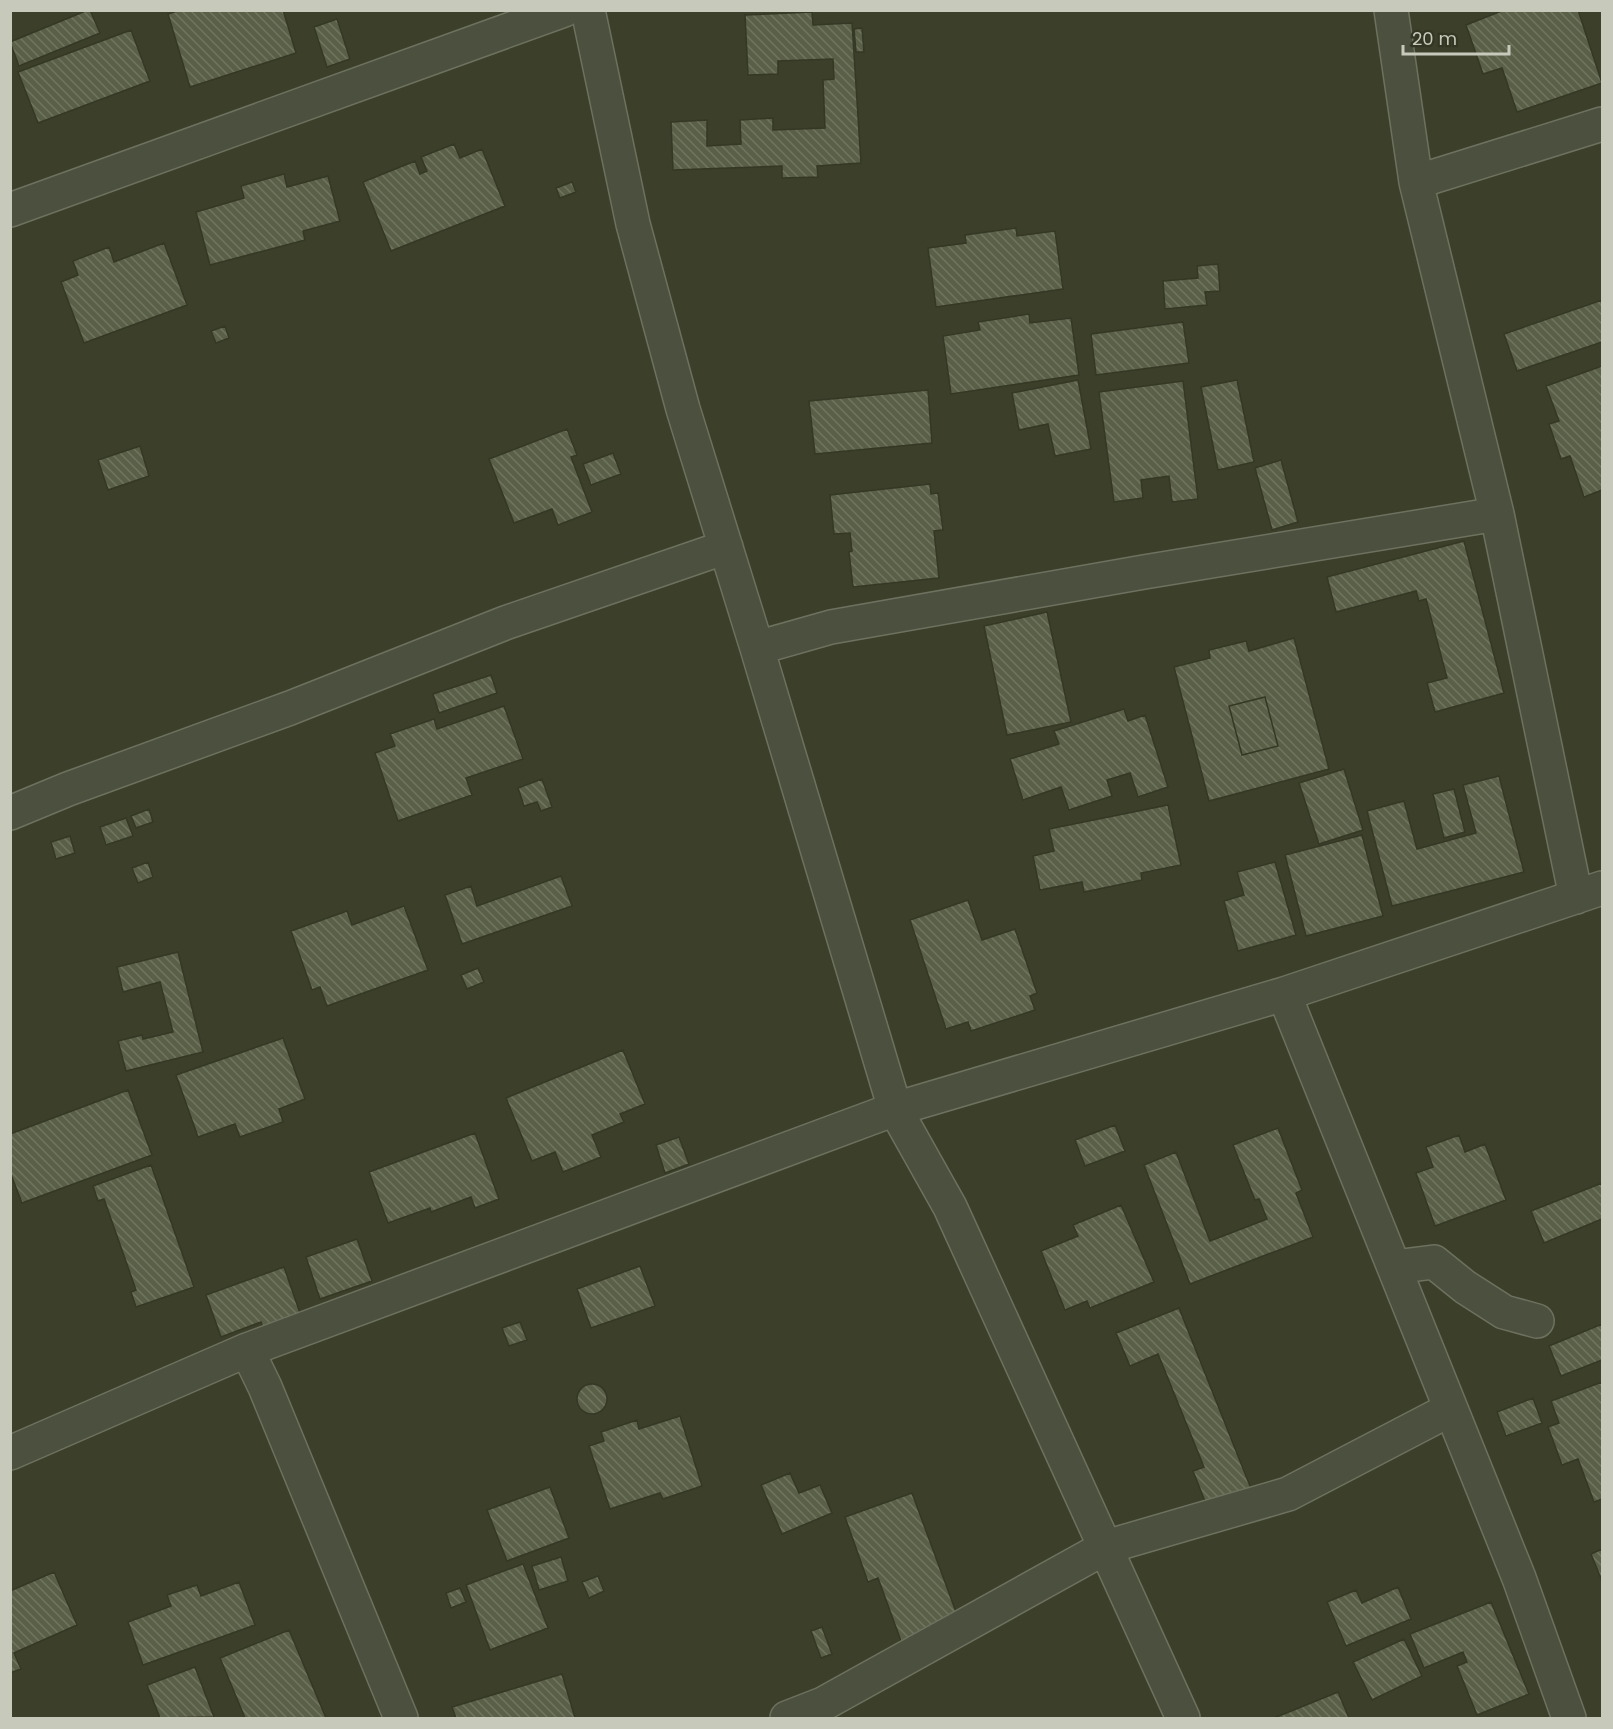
<svg xmlns="http://www.w3.org/2000/svg" width="1613" height="1729" font-family="Poppins,sans-serif">
	<style>
		.building { fill: url(#building-back-hatch); stroke: #343825; stroke-width: 1.5; fill-rule: evenodd }
		.lines { fill: none; stroke-linecap: round; stroke-linejoin: round }
		.street-casing { stroke: #6d715f; stroke-width: 36 }
		.street { stroke: #4c503e; stroke-width: 33 }
	</style>
	<defs>
		<pattern id="building-back-hatch" width="6" height="6" patternUnits="userSpaceOnUse" patternTransform="scale(1.5)"><rect width="6" height="6" fill="#5a5f47"/><path d="M-1 5l2 2M0 0l6 6M5-1l2 2" fill="none" stroke="#707560"/></pattern>
	</defs>
	<rect width="100%" height="100%" fill="#3c402a"/>
	<path class="building" d="M 88,10 L 90,10 L 100,33 L 19,66 L 10,42 Z
		M 180,10 L 283,10 L 296,53 L 190,87 L 168,14 Z
		M 1504,10 L 1578,10 L 1602,83 L 1517,112 L 1502,68 L 1483,74 L 1466,25 Z
		M 812,12 L 813,25 L 852,23 L 861,163 L 817,166 L 818,177 L 782,178 L 782,166 L 673,170 L 671,122 L 707,120 L 707,146 L 741,144 L 740,120 L 773,118 L 773,130 L 825,128 L 823,80 L 834,79 L 833,59 L 778,61 L 778,74 L 748,75 L 745,15 Z
		M 337,19 L 350,59 L 327,67 L 314,27 Z
		M 862,28 L 864,52 L 856,52 L 854,29 Z
		M 131,30 L 150,81 L 38,123 L 18,72 Z
		M 454,144 L 460,158 L 482,149 L 505,206 L 391,251 L 363,182 L 415,161 L 420,174 L 427,171 L 421,157 Z
		M 284,174 L 287,187 L 328,176 L 340,221 L 303,231 L 305,240 L 210,265 L 196,212 L 244,198 L 241,186 Z
		M 572,182 L 576,192 L 560,198 L 556,188 Z
		M 1016,228 L 1017,236 L 1055,231 L 1063,289 L 936,307 L 928,248 L 966,243 L 965,235 Z
		M 164,243 L 187,305 L 84,343 L 61,282 L 78,275 L 73,261 L 109,247 L 114,262 Z
		M 1218,264 L 1220,291 L 1205,292 L 1207,305 L 1165,309 L 1163,281 L 1198,278 L 1197,266 Z
		M 1602,300 L 1602,342 L 1517,371 L 1504,334 Z
		M 1029,314 L 1030,323 L 1071,318 L 1079,375 L 951,394 L 943,336 L 980,330 L 978,322 Z
		M 1183,322 L 1189,363 L 1096,375 L 1091,334 Z
		M 225,326 L 229,338 L 216,343 L 211,331 Z
		M 1602,366 L 1602,490 L 1584,497 L 1570,456 L 1561,459 L 1549,424 L 1559,421 L 1546,386 Z
		M 1078,380 L 1091,449 L 1055,456 L 1048,424 L 1019,430 L 1012,393 Z
		M 1237,380 L 1254,462 L 1218,470 L 1201,387 Z
		M 1183,381 L 1198,499 L 1172,502 L 1169,476 L 1141,480 L 1143,498 L 1114,502 L 1099,392 Z
		M 928,390 L 932,443 L 815,454 L 809,401 Z
		M 567,429 L 577,455 L 571,457 L 592,512 L 558,525 L 552,509 L 514,523 L 489,459 Z
		M 140,446 L 149,476 L 108,490 L 98,460 Z
		M 613,453 L 621,474 L 591,485 L 583,464 Z
		M 1281,460 L 1298,522 L 1272,530 L 1255,468 Z
		M 930,484 L 931,494 L 938,493 L 943,530 L 934,531 L 939,578 L 853,587 L 849,552 L 852,551 L 850,533 L 834,534 L 830,495 Z
		M 1464,541 L 1504,693 L 1435,712 L 1427,683 L 1447,678 L 1426,599 L 1419,601 L 1416,591 L 1336,612 L 1327,577 Z
		M 1047,612 L 1071,722 L 1007,735 L 984,626 Z
		M 1294,638 L 1329,769 L 1209,801 L 1174,667 L 1210,658 L 1209,650 L 1246,641 L 1249,651 ZM 1265,697 L 1278,746 L 1242,755 L 1229,706 Z
		M 491,675 L 497,693 L 439,713 L 433,694 Z
		M 1265,697 L 1278,746 L 1242,755 L 1229,706 Z
		M 504,706 L 523,759 L 466,778 L 472,795 L 398,821 L 375,753 L 395,746 L 390,734 L 434,719 L 437,729 Z
		M 1124,709 L 1128,721 L 1145,715 L 1168,787 L 1138,797 L 1130,773 L 1107,780 L 1112,796 L 1069,810 L 1061,787 L 1023,800 L 1010,759 L 1059,744 L 1054,731 Z
		M 1344,769 L 1363,830 L 1319,844 L 1299,783 Z
		M 1499,776 L 1524,872 L 1392,906 L 1367,811 L 1404,801 L 1417,849 L 1476,833 L 1463,785 Z
		M 542,779 L 552,807 L 541,811 L 537,802 L 524,806 L 518,788 Z
		M 1454,789 L 1465,832 L 1444,838 L 1433,794 Z
		M 1168,805 L 1181,865 L 1141,873 L 1142,880 L 1084,892 L 1082,882 L 1040,890 L 1033,856 L 1054,851 L 1049,829 Z
		M 149,809 L 153,822 L 136,828 L 131,816 Z
		M 126,818 L 133,836 L 106,845 L 100,827 Z
		M 1362,835 L 1383,916 L 1306,936 L 1285,855 Z
		M 70,836 L 75,853 L 56,859 L 51,842 Z
		M 148,862 L 153,877 L 138,883 L 132,868 Z
		M 1275,862 L 1296,935 L 1238,951 L 1224,901 L 1244,895 L 1237,872 Z
		M 561,876 L 572,906 L 462,944 L 445,895 L 471,886 L 477,906 Z
		M 968,900 L 982,940 L 1015,929 L 1037,993 L 1030,996 L 1035,1010 L 971,1031 L 968,1022 L 946,1029 L 910,920 Z
		M 404,906 L 428,970 L 327,1006 L 320,987 L 312,990 L 291,931 L 347,911 L 352,925 Z
		M 178,952 L 203,1052 L 126,1071 L 118,1041 L 142,1035 L 143,1039 L 173,1032 L 160,982 L 123,992 L 117,967 Z
		M 478,968 L 484,982 L 467,989 L 461,975 Z
		M 283,1038 L 305,1099 L 279,1109 L 283,1122 L 240,1137 L 235,1124 L 198,1137 L 176,1075 Z
		M 623,1050 L 645,1104 L 620,1114 L 624,1122 L 592,1135 L 601,1157 L 563,1172 L 555,1152 L 532,1161 L 506,1098 Z
		M 128,1090 L 152,1155 L 22,1203 L 10,1172 L 10,1134 Z
		M 1115,1125 L 1125,1151 L 1085,1166 L 1075,1140 Z
		M 1278,1128 L 1302,1190 L 1296,1193 L 1313,1237 L 1190,1284 L 1144,1165 L 1176,1152 L 1210,1241 L 1267,1219 L 1259,1199 L 1255,1200 L 1233,1145 Z
		M 475,1133 L 499,1199 L 475,1208 L 471,1197 L 431,1212 L 430,1208 L 388,1223 L 369,1172 Z
		M 1459,1135 L 1465,1152 L 1485,1144 L 1506,1200 L 1435,1226 L 1416,1173 L 1433,1167 L 1426,1147 Z
		M 679,1137 L 689,1164 L 665,1173 L 656,1145 Z
		M 151,1165 L 194,1287 L 136,1307 L 131,1292 L 136,1290 L 104,1199 L 98,1201 L 93,1186 Z
		M 1602,1183 L 1602,1219 L 1544,1243 L 1531,1211 Z
		M 1121,1205 L 1154,1282 L 1090,1308 L 1087,1301 L 1065,1310 L 1041,1251 L 1078,1236 L 1073,1225 Z
		M 357,1239 L 372,1281 L 320,1299 L 306,1257 Z
		M 640,1266 L 655,1306 L 591,1328 L 577,1289 Z
		M 284,1267 L 300,1313 L 263,1327 L 261,1322 L 221,1337 L 206,1295 Z
		M 1179,1308 L 1252,1491 L 1208,1509 L 1193,1471 L 1204,1467 L 1158,1354 L 1130,1366 L 1116,1333 Z
		M 520,1322 L 527,1340 L 509,1346 L 502,1328 Z
		M 1602,1324 L 1602,1360 L 1561,1376 L 1549,1346 Z
		M 1602,1382 L 1602,1499 L 1594,1502 L 1578,1459 L 1562,1465 L 1548,1427 L 1559,1423 L 1551,1401 Z
		M577 1399a15 15 0 1 1 30 0a15 15 0 1 1-30 0Z
		M 1533,1398 L 1542,1423 L 1506,1436 L 1497,1412 Z
		M 680,1416 L 702,1486 L 663,1499 L 660,1493 L 610,1509 L 589,1446 L 604,1441 L 601,1432 L 637,1420 L 639,1429 Z
		M 790,1473 L 799,1493 L 820,1485 L 832,1513 L 782,1534 L 761,1485 Z
		M 550,1487 L 569,1538 L 507,1561 L 487,1510 Z
		M 912,1493 L 959,1620 L 901,1641 L 878,1578 L 868,1582 L 845,1517 Z
		M 1602,1549 L 1602,1581 L 1591,1554 Z
		M 561,1557 L 568,1581 L 539,1590 L 532,1566 Z
		M 523,1564 L 548,1628 L 490,1650 L 466,1585 Z
		M 54,1572 L 77,1625 L 14,1653 L 21,1669 L 10,1673 L 10,1591 Z
		M 598,1576 L 604,1591 L 589,1598 L 582,1582 Z
		M 239,1582 L 255,1625 L 143,1665 L 128,1622 L 171,1606 L 167,1595 L 197,1585 L 201,1596 Z
		M 1398,1587 L 1411,1619 L 1346,1646 L 1327,1602 L 1356,1590 L 1362,1603 Z
		M 460,1588 L 466,1602 L 451,1608 L 446,1593 Z
		M 1491,1602 L 1529,1694 L 1477,1715 L 1457,1666 L 1467,1662 L 1463,1652 L 1424,1668 L 1410,1634 Z
		M 822,1627 L 832,1654 L 821,1658 L 811,1631 Z
		M 289,1630 L 326,1718 L 245,1718 L 220,1658 Z
		M 1404,1639 L 1422,1676 L 1372,1700 L 1353,1662 Z
		M 195,1667 L 214,1717 L 160,1718 L 147,1685 Z
		M 562,1674 L 575,1718 L 456,1718 L 452,1707 Z
		M 1338,1692 L 1349,1718 L 1274,1718 Z"/>
	<g class="lines">
		<g class="street-casing">
			<path id="street" d="M 588,10 L 633,224 L 683,409 L 757,648 L 895,1109 L 950,1207 L 1183,1718
				M 1391,10 L 1416,182 L 1497,514 L 1576,897
				M 1416,182 L 1602,124
				M 10,210 L 564,10
				M 757,648 L 831,627 L 1144,572 L 1497,514
				M 10,813 L 68,789 L 290,708 L 505,623 L 726,547
				M 1284,994 L 1519,1578 L 1569,1718
				M 1394,1267 L 1434,1262 L 1465,1287 L 1504,1312 L 1537,1321
				M 247,1350 L 265,1387 L 401,1718
				M 10,1453 L 247,1350 L 895,1109 L 1284,994 L 1602,888
				M 787,1718 L 823,1704 L 1106,1547 L 1288,1494 L 1451,1409"/>
		</g>
		<use href="#street" class="street"/>
	</g>
	<rect width="1613" height="1729" fill="none" stroke="#c7cabb" stroke-width="24"/>
	<path d="M1403 45v9h106v-9" fill="none" stroke="#c7cabb" stroke-width="3"/>
	<text x="1412" y="45" font-size="18" fill="#c7cabb" stroke="#323623" stroke-width="4.5" paint-order="stroke">20 m</text>
</svg>
